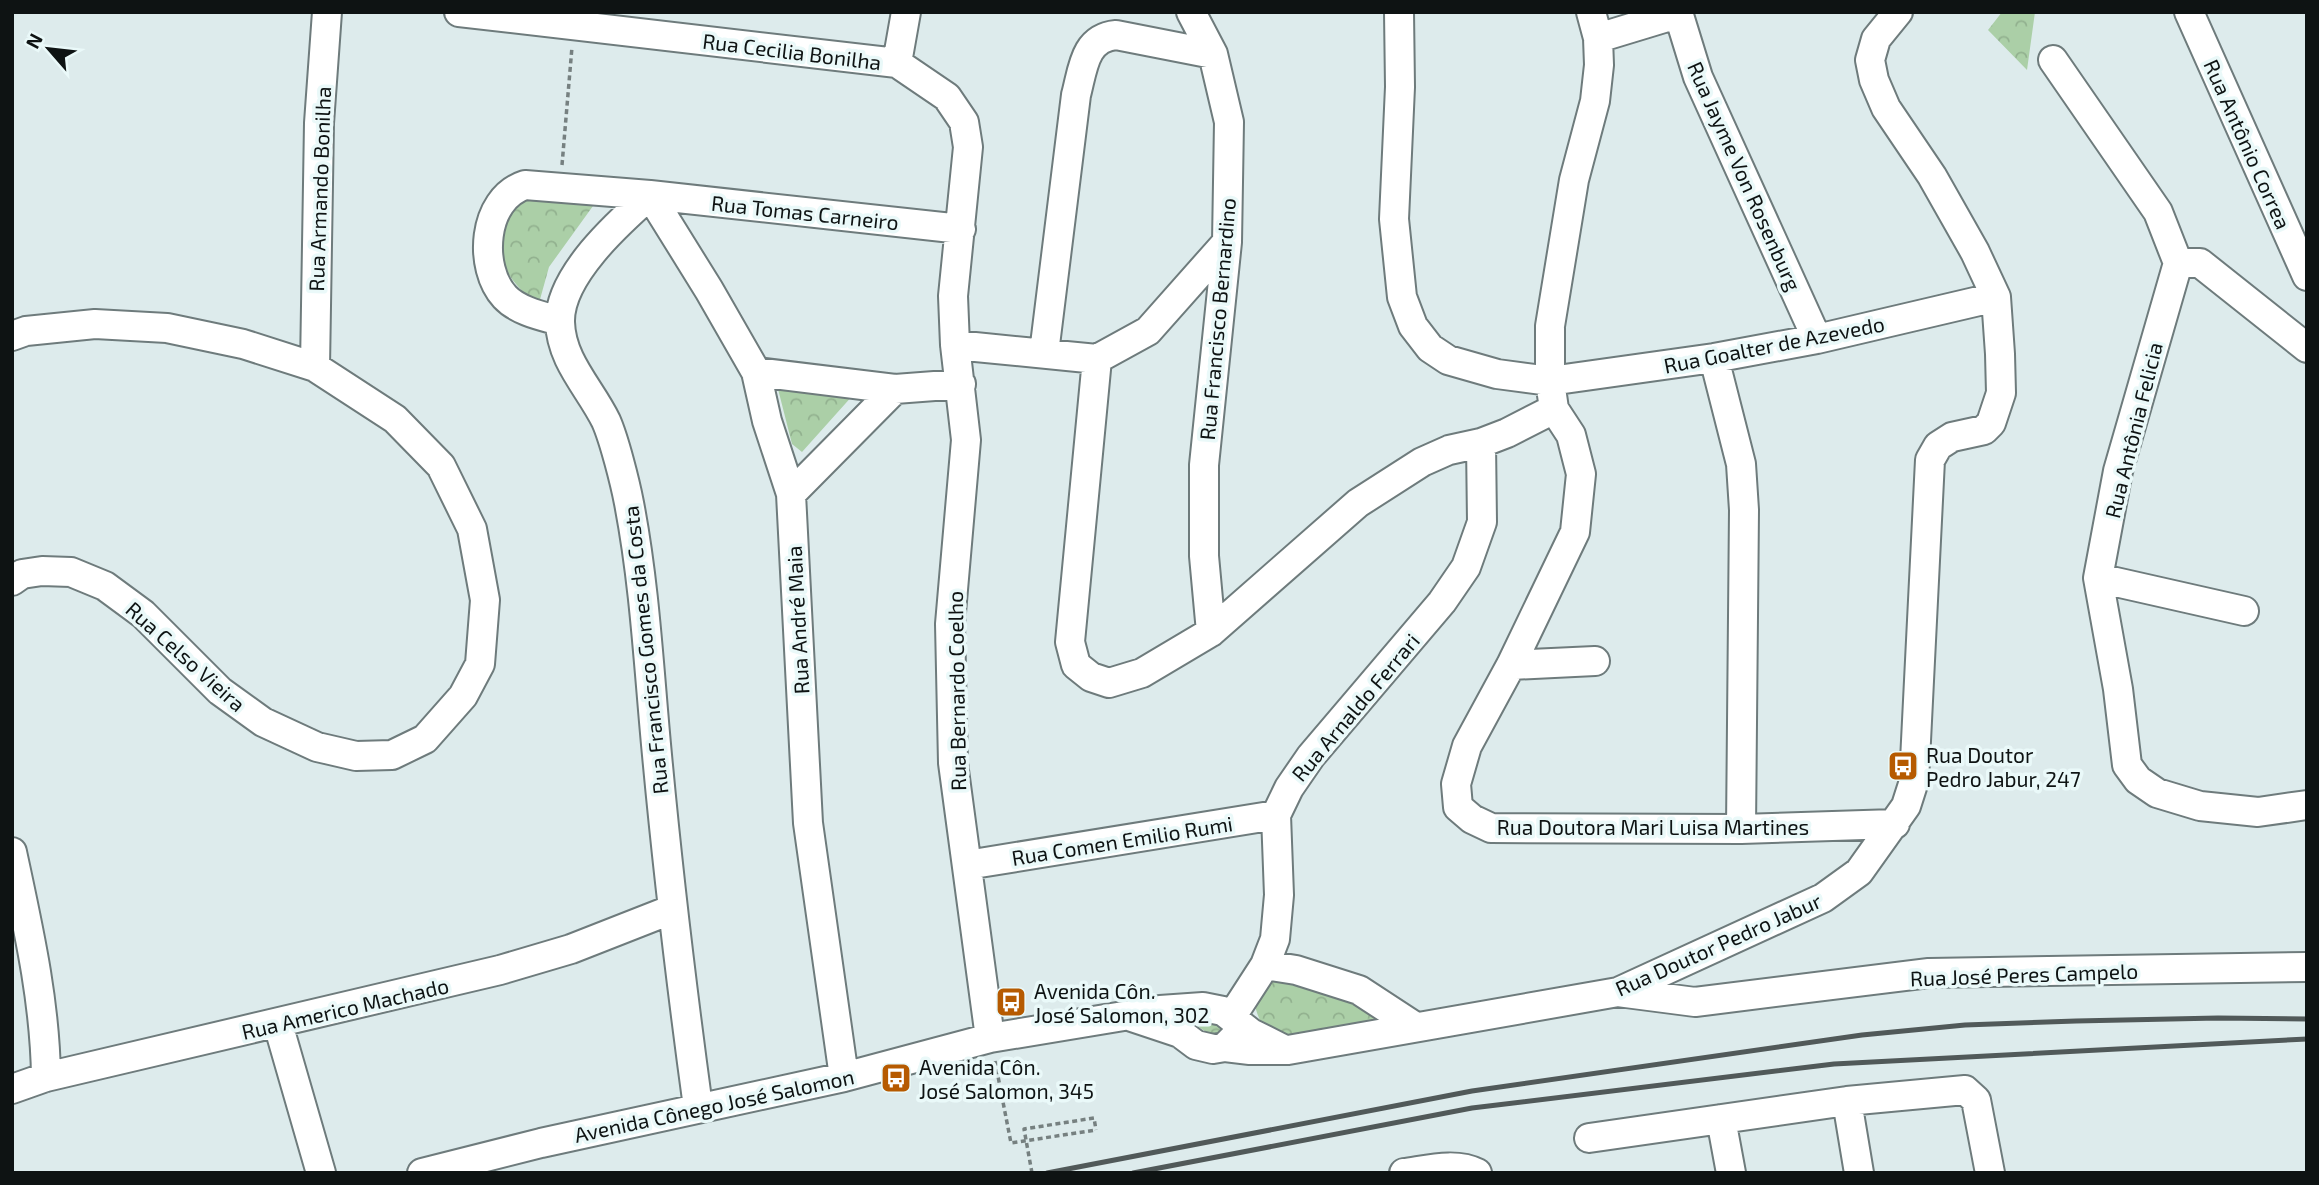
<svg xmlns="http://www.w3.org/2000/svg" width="2319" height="1185" font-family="'Exo 2',sans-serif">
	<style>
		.park { fill: url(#park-crowns) }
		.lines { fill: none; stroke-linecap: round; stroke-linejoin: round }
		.minor-casing { stroke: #6e7b7c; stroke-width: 32 }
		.path { stroke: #768080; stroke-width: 3.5; stroke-dasharray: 5 3.5; stroke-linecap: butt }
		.minor { stroke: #fff; stroke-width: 28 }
		.rail { stroke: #515959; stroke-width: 5 }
		.path-bridge { stroke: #768080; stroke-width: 3.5; stroke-dasharray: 5 3.5; stroke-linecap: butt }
		.labels { text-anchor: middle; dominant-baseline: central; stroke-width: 7; stroke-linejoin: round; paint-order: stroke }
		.street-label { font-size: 21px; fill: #0e1313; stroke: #eaf9f9 }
		.poi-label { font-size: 21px; fill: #0e1313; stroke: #eaf9f9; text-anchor: start }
	</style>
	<defs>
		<pattern id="park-crowns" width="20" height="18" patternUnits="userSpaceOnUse" patternTransform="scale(1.75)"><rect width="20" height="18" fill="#abcfa7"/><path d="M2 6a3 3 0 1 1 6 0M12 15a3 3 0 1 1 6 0" fill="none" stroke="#92b18f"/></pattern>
	</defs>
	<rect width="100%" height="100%" fill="#ddebec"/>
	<path class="park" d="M 2002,12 L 2035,12 L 2027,70 L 1988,30 Z
		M 541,197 L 593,206 L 549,267 L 539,303 L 534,303 C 502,271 502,269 500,225 L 521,199 Z
		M 778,389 L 854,394 L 802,452 L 792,444 Z
		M 1284,974 L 1392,1017 C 1369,1022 1297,1040 1278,1035 C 1261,1030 1257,1015 1254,1001 L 1267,979 Z
		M 1196,1016 L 1232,1021 L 1226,1036 L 1209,1034 L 1193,1023 Z"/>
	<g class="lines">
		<g class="minor-casing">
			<path id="minor" d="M 459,12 L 897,63 L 947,97 L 964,122 L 968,147 L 953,296 L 955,345 L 966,440 L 950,624 L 953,763 L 990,1038
				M 1191,12 L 1213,54 L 1229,122 L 1227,242 L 1204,465 L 1204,556 L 1211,632
				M 1399,12 L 1400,87 L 1394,219 L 1402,297 L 1413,326 L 1430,348 L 1448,360 L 1497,374 L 1550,381 L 1714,358 L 1817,339 L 1996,297
				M 1591,12 L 1598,38 L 1599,65 L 1595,101 L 1574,180 L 1550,326 L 1550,381 L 1554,409 L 1571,435 L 1581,474 L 1575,532 L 1511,665 L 1467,746 L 1456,784 L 1458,807 L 1472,819 L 1491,828 L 1741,829 L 1895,824
				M 1678,12 L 1698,77 L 1817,339
				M 2189,12 L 2307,276
				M 1598,38 L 1677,14
				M 2053,60 L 2158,212 L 2178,263 L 2200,263 L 2307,348
				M 897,63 L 906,12
				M 650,195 C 618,223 559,276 560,322 C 561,361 590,388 606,421 C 614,439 625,482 629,503 C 645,586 649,671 657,755 C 668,873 682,990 698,1107
				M 650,195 L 709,290 L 756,372 L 767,421 L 791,494 L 808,823 L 844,1077
				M 2178,263 L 2118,471 L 2098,578 L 2118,689 L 2127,765 L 2138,780 L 2157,793 L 2200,806 L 2258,812 L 2307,805
				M 560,321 C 542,316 518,311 505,297 C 478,268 482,199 525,185 L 650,195 L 961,229
				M 12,336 L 26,331 L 95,324 L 167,328 L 243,344 L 315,367 L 395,419 L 441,466 L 472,529 L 485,600 L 480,664 L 463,696 L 425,739 L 392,755 L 356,756 L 317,747 L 263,722 L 220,691 L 143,614 L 105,586 L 71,572 L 42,571 L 22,574 L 12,581
				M 955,345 L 1097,359 L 1148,331 L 1227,242
				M 1044,353 L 1076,95 C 1083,69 1084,38 1116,35 L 1213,54
				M 1714,358 L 1741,464 L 1744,510 L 1741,829
				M 1097,359 L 1070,642 L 1076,665 L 1091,677 L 1109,683 L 1142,673 L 1211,632 L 1358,503 L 1422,462 L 1449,450 L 1481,443 L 1507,433 L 1554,409
				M 315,367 L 319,123 L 327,12
				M 756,372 L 895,389 L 961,384
				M 791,494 L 895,389
				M 2098,578 L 2244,611
				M 1511,665 L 1595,661
				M 12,852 C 28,927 45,1000 46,1077
				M 967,865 L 1276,815
				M 1265,965 L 1296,970 L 1359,990 L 1414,1026
				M 1618,992 L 1695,1002 L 1929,973 L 2307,967
				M 1232,1016 L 1265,965 L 1275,939 L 1279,895 L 1276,815 L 1289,788 L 1311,756 L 1442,602 L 1466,567 L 1482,522 L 1481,443
				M 1132,1017 L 1180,1033 L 1196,1045 L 1213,1049 L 1225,1047 L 1236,1036
				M 278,1024 L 321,1173
				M 1225,1047 L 1250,1050 L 1288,1050 L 1618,992 L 1823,898 L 1859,872 L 1906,806 L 1914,781 L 1930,460 L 1938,446 L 1952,437 L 1984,430 L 1991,423 L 2001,393 L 2000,354 L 1996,297 L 1975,252 L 1932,176 L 1886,108 L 1874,80 L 1870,60 L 1876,39 L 1898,12
				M 12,1089 L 46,1077 L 500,970 L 571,949 L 673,909
				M 1847,1101 L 1859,1173
				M 1721,1119 L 1731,1173
				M 1589,1138 L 1847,1101 L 1965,1090 L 1976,1100 L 1990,1173
				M 422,1173 L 541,1143 L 844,1077 L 990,1038 L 1160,1010 L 1203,1007 L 1223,1011 L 1251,1033 L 1281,1048
				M 1404,1173 C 1427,1170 1456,1162 1477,1173"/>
		</g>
		<path class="path" d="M 562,165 L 572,47
			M 995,1061 L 1011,1143 L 1096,1130"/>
		<use href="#minor" class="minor"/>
		<path class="rail" d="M 1047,1173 L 1472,1091 L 1862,1035 L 1965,1025 L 2076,1021 L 2218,1018 L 2307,1019
			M 1133,1173 L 1472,1108 L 1834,1064 L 2307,1039"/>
		<path class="path-bridge" d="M 1032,1173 L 1024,1129 L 1094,1118 L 1096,1130"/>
	</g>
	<defs>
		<g id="bus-square" transform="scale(1.575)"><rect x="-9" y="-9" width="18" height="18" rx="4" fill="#b65a00" stroke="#eaf9f9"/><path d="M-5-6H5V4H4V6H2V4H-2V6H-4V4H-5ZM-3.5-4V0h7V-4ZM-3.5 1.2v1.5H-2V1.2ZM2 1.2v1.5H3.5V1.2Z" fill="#fff"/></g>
	</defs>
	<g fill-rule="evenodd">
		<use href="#bus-square" x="1903" y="766"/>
		<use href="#bus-square" x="1011" y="1002"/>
		<use href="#bus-square" x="896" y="1078"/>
	</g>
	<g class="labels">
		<g class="street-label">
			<text transform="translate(792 51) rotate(7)">Rua Cecilia Bonilha</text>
			<text transform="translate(2248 144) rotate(66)">Rua Antônio Correa</text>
			<text transform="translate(1745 176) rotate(66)">Rua Jayme Von Rosenburg</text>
			<text transform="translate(319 189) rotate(-88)">Rua Armando Bonilha</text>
			<text transform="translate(805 212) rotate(6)">Rua Tomas Carneiro</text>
			<text transform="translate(1217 319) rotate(-85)">Rua Francisco Bernardino</text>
			<text transform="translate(1774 344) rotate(-11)">Rua Goalter de Azevedo</text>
			<text transform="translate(2133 430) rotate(-76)">Rua Antônia Felicia</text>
			<text transform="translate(797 620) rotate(-93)">Rua André Maia</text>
			<text transform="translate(645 650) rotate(-96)">Rua Francisco Gomes da Costa</text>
			<text transform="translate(186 656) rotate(42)">Rua Celso Vieira</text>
			<text transform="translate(956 691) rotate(-91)">Rua Bernardo Coelho</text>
			<text transform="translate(1355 707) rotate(-50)">Rua Arnaldo Ferrari</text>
			<text x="1653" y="826">Rua Doutora Mari Luisa Martines</text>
			<text transform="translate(1122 840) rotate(-9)">Rua Comen Emilio Rumi</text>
			<text transform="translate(1718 944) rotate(-24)">Rua Doutor Pedro Jabur</text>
			<text transform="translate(2024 974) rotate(-2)">Rua José Peres Campelo</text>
			<text transform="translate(345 1008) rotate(-13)">Rua Americo Machado</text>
			<text transform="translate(714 1105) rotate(-12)">Avenida Cônego José Salomon</text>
		</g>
		<g class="poi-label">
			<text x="1926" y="754">Rua Doutor<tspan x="1926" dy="24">Pedro Jabur, 247</tspan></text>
			<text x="1034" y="990">Avenida Côn.<tspan x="1034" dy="24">José Salomon, 302</tspan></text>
			<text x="919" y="1066">Avenida Côn.<tspan x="919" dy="24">José Salomon, 345</tspan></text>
		</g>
	</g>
	<rect width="2319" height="1185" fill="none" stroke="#0e1313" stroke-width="28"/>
	<g transform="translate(49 49) rotate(298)" stroke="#eaf9f9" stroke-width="5" paint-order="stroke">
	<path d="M0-5L12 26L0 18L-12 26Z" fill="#0e1313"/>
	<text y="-10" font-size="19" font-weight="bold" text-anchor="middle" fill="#0e1313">N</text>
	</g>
</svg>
